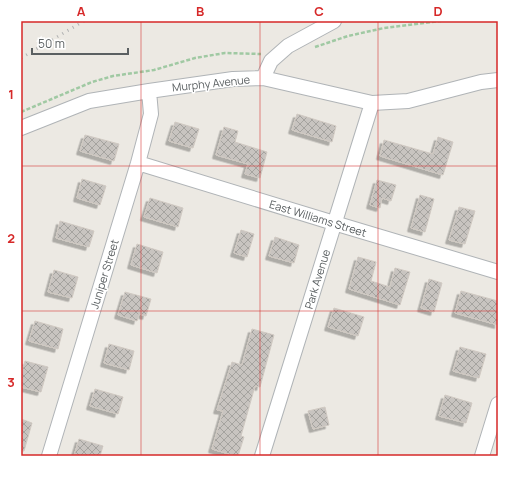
<svg xmlns="http://www.w3.org/2000/svg" width="519" height="477" font-family="Manrope,sans-serif">
	<style>
		.building { fill: url(#building-cross-hatch); stroke: #d0c9c2; filter: url(#shadow) }
		.lines { fill: none; stroke-linecap: round; stroke-linejoin: round }
		.street-casing { stroke: #b0b4b7; stroke-width: 16 }
		.path { stroke: #a0c9a3; stroke-width: 2.5; stroke-dasharray: 4 2; stroke-linecap: butt }
		.street { stroke: #fff; stroke-width: 14 }
		.rail { stroke: #b1b2b2; stroke-width: 3; stroke-dasharray: 1 5; stroke-linecap: butt }
		.grid { fill: none; stroke: #d62828; stroke-width: 1; stroke-opacity: 0.55 }
		.labels { text-anchor: middle; dominant-baseline: central; stroke-width: 3; stroke-linejoin: round; paint-order: stroke }
		.street-label { font-size: 11px; fill: #5b6062; stroke: #fff }
		.neatline { fill: none; stroke: #d62828; stroke-width: 1.5 }
		.grid-label { font-size: 13px; text-anchor: middle; font-weight: bold; fill: #d62828 }
	</style>
	<defs>
		<pattern id="building-cross-hatch" width="8" height="8" patternUnits="userSpaceOnUse"><rect width="8" height="8" fill="#c8c4c0"/><path d="M0 0l8 8M0 8l8-8" fill="none" stroke="#a5a39f"/></pattern>
		<filter id="shadow"><feDropShadow dx="-3.5" dy="3.5" stdDeviation="0" flood-color="#0004"/></filter>
	</defs>
	<rect width="100%" height="100%" fill="#ece9e3"/>
	<path class="building" d="M 297,114 L 336,126 L 332,142 L 292,130 Z
		M 175,122 L 199,129 L 193,148 L 169,141 Z
		M 224,127 L 238,131 L 235,142 L 267,152 L 260,178 L 245,174 L 248,164 L 216,155 Z
		M 85,135 L 119,144 L 114,161 L 80,151 Z
		M 438,137 L 453,142 L 443,175 L 380,156 L 384,140 L 433,154 Z
		M 82,179 L 106,186 L 100,205 L 77,198 Z
		M 377,180 L 396,185 L 391,201 L 382,198 L 380,208 L 370,205 Z
		M 420,195 L 434,199 L 425,232 L 411,228 Z
		M 150,198 L 183,208 L 178,227 L 144,217 Z
		M 459,207 L 475,211 L 465,244 L 449,240 Z
		M 60,221 L 94,231 L 89,247 L 56,238 Z
		M 241,230 L 254,234 L 247,257 L 234,253 Z
		M 275,237 L 299,245 L 294,263 L 269,256 Z
		M 137,244 L 163,252 L 157,273 L 131,265 Z
		M 358,257 L 376,262 L 371,281 L 390,287 L 395,268 L 410,272 L 400,305 L 349,289 Z
		M 54,270 L 78,277 L 72,298 L 48,292 Z
		M 429,279 L 442,283 L 434,312 L 421,308 Z
		M 461,291 L 498,301 L 498,325 L 455,313 Z
		M 125,292 L 151,299 L 146,316 L 139,314 L 137,321 L 118,315 Z
		M 334,308 L 364,317 L 358,336 L 328,327 Z
		M 35,321 L 63,329 L 58,349 L 29,341 Z
		M 252,329 L 274,335 L 260,387 L 255,386 L 241,436 L 244,437 L 238,456 L 236,456 L 212,449 L 223,411 L 217,410 L 232,362 L 242,365 Z
		M 109,344 L 134,351 L 129,370 L 104,363 Z
		M 460,347 L 486,354 L 479,378 L 453,371 Z
		M 25,361 L 48,367 L 41,392 L 21,387 L 21,374 Z
		M 95,389 L 123,397 L 118,414 L 90,406 Z
		M 445,395 L 472,403 L 466,423 L 439,416 Z
		M 325,407 L 329,425 L 313,429 L 308,411 Z
		M 21,419 L 32,423 L 24,451 L 21,451 Z
		M 79,439 L 103,446 L 100,456 L 74,456 Z"/>
	<g class="lines">
		<g class="street-casing">
			<path id="street" d="M 263,78 L 271,61 L 288,46 L 334,21
				M 21,128 L 89,101 L 149,91 L 233,79 L 263,78 L 372,103 L 408,101 L 481,82 L 498,80
				M 138,163 L 334,223 L 498,272
				M 49,456 L 138,163 L 151,114 L 149,91
				M 262,456 L 372,103
				M 482,456 L 498,404"/>
		</g>
		<path class="path" d="M 315,47 L 348,36 L 384,28 L 441,21
			M 21,112 L 92,82 L 113,76 L 154,70 L 195,58 L 225,53 L 261,54"/>
		<use href="#street" class="street"/>
		<path class="rail" d="M 21,58 L 84,21"/>
	</g>
	<path class="grid" d="M 141,21 L 141,456M 260,21 L 260,456M 378,21 L 378,456M 21,166 L 498,166M 21,311 L 498,311"/>
	<g class="labels">
		<g class="street-label">
			<text transform="translate(211 83) rotate(-6)">Murphy Avenue</text>
			<text transform="translate(318 218) rotate(17)">East Williams Street</text>
			<text transform="translate(104 274) rotate(-73)">Juniper Street</text>
			<text transform="translate(317 279) rotate(-73)">Park Avenue</text>
		</g>
	</g>
	<rect width="519" height="477" fill="none" stroke="#ffffff" stroke-width="44"/>
	<path d="M32 48v6h96v-6" fill="none" stroke="#5b6062" stroke-width="2"/>
	<text x="38" y="48" font-size="12" fill="#5b6062" stroke="#ffffff" stroke-width="3" paint-order="stroke">50 m</text>
	<rect x="22" y="22" width="475" height="433" class="neatline"/>
	<g class="grid-label">
		<text x="81" y="16">A</text>
		<text x="200" y="16">B</text>
		<text x="319" y="16">C</text>
		<text x="438" y="16">D</text>
		<text x="11" y="99">1</text>
		<text x="11" y="243">2</text>
		<text x="11" y="387">3</text>
	</g>
</svg>
